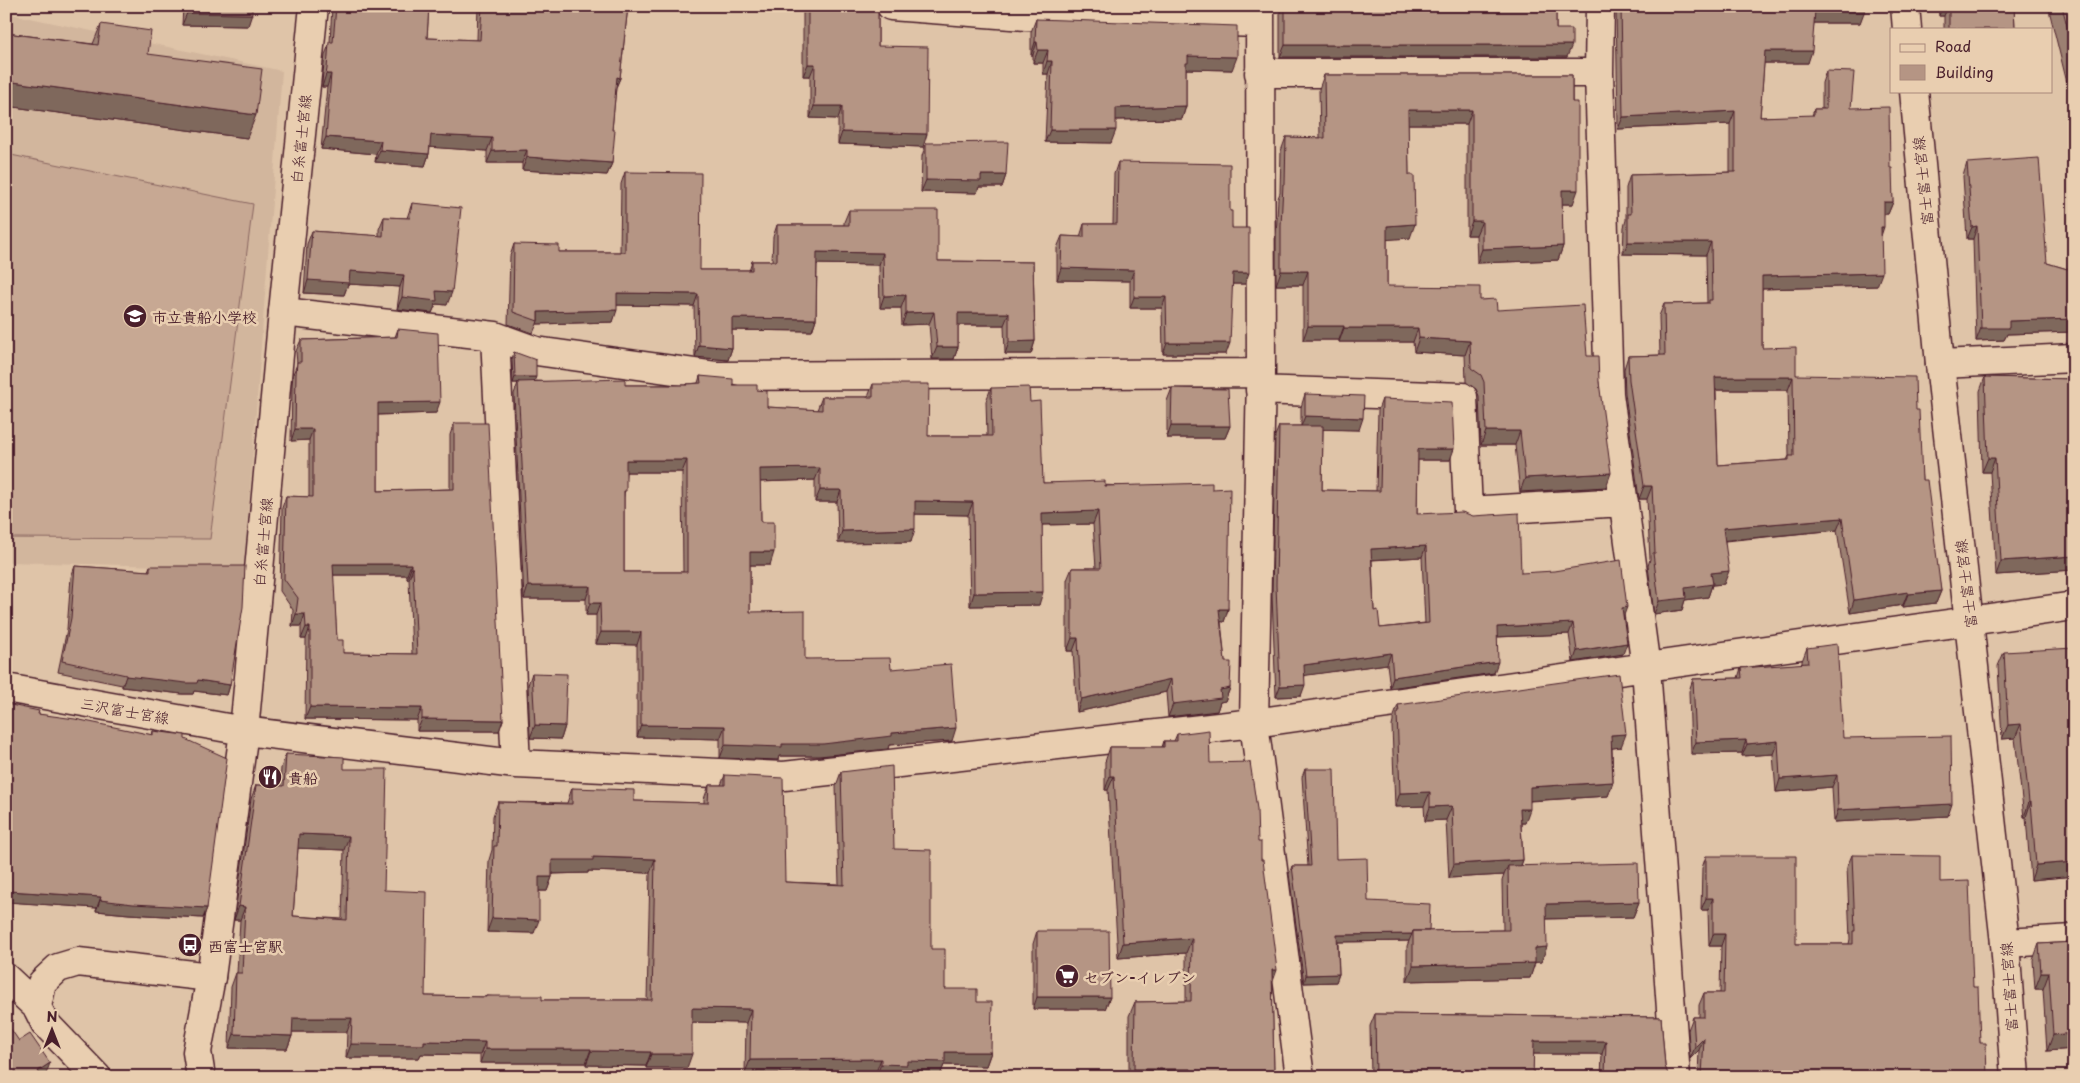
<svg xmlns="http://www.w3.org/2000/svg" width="2080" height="1083" font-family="'Playpen Sans','Klee One',sans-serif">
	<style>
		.built { fill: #d2b69d }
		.pitch { fill: #c7a893; stroke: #88645f }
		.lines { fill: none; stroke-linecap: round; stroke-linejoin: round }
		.minor-casing { stroke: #4a1f2b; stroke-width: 31 }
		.major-casing { stroke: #4a1f2b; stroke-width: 31 }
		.minor { stroke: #e9ceb0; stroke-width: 28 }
		.major { stroke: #e9ceb0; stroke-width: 28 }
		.wall { fill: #9c8072; stroke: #4a1f2b; fill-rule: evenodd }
		.shaded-wall { fill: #7f685c; stroke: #4a1f2b }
		.building { fill: #b59584; stroke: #4a1f2b; fill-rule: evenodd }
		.labels { text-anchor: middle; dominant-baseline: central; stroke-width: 5; stroke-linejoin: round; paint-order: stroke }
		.street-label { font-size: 15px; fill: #4a1f2b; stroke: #e9ceb0 }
		.poi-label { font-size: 15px; font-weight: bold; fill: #4a1f2b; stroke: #e9ceb0; text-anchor: start }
	</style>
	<rect width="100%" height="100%" fill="#dfc4a8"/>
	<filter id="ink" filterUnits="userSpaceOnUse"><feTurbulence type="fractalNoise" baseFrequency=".02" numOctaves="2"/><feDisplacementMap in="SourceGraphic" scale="10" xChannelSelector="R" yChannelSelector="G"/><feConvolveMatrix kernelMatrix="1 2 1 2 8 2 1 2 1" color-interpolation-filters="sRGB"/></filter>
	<g filter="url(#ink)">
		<path class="built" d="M 6,13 L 282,71 L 244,568 L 6,562 Z"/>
		<path class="pitch" d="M 6,154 L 253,204 L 210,539 L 6,538 Z"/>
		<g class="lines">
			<g class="minor-casing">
				<path id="minor" d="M 891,6 L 1026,16 L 1260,23
					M 1260,6 L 1261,373 L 1254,723 L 1300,1077
					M 1600,6 L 1599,73 L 1609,394 L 1646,668 L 1676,1077
					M 1259,73 L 1599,73
					M 283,312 L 495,336 L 536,351 L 717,376 L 1261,373
					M 495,336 L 516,764
					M 1940,364 L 2074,358
					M 1260,390 L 1463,397 L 1468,511 L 1624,502
					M 244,731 L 516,764 L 784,776 L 1254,723 L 2074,606
					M 2005,943 L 2074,939
					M 6,978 L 37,1007
					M 97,1077 L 45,1023 L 37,1007 L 42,983 L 58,968 L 78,962 L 211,977"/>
			</g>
			<g class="major-casing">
				<path id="major" d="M 1905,6 L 1907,29
					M 1914,91 L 1940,364 L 2005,943 L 2015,1077
					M 6,688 L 244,731
					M 201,1077 L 197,1052 L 211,977 L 244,731 L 283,312 L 314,6"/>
			</g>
			<use href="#minor" class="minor"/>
			<use href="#major" class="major"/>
		</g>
		<path class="wall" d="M 183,6 L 252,6 L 248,26 L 182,25 Z
			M 332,6 L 429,6 L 427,38 L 477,40 L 478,6 L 628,6 L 620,78 L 616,87 L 612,130 L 612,163 L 607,175 L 522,170 L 522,163 L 487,163 L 487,151 L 430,147 L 429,154 L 425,166 L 375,162 L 376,154 L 321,149 L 327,87 L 322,87 L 322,82 L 325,55 L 330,42 Z
			M 803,6 L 878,6 L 878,46 L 923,147 L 838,144 L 838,119 L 810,118 L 810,76 L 803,76 Z
			M 1280,6 L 1556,6 L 1556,29 L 1567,57 L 1280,57 Z
			M 1616,6 L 1865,6 L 1860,23 L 1814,23 L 1808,63 L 1764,63 L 1760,117 L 1812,116 L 1814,109 L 1822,109 L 1822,83 L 1826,71 L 1890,168 L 1893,202 L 1888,214 L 1884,214 L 1881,236 L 1877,286 L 1762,289 L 1762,348 L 1796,375 L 1916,410 L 1922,480 L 1941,591 L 1936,603 L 1903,607 L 1903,605 L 1850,613 L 1837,530 L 1725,541 L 1724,584 L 1712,585 L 1708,597 L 1685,600 L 1682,610 L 1654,614 L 1648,566 L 1650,559 L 1647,499 L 1639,499 L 1625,393 L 1624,369 L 1628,356 L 1660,355 L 1659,316 L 1664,304 L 1707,303 L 1706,255 L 1623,254 L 1624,227 L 1626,220 L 1626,188 L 1630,175 L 1730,172 L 1730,124 L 1618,129 ZM 1716,390 L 1788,390 L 1789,456 L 1787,460 L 1718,465 Z
			M 1938,6 L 2014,6 L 2015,29 L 1944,29 L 1944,16 L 1939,16 Z
			M 2048,6 L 2074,6 L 2074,111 Z
			M 1036,19 L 1232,70 L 1186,69 L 1186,106 L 1182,119 L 1116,120 L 1111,143 L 1045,142 L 1048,74 L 1043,74 L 1043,63 L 1033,63 L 1033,55 L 1031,55 L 1031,32 Z
			M 101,24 L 148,54 L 247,138 L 6,106 L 6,33 L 93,44 Z
			M 1324,75 L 1572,75 L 1573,204 L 1562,204 L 1563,246 L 1558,260 L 1477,263 L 1476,235 L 1467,235 L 1467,124 L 1408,124 L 1410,238 L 1387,239 L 1387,286 L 1480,300 L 1497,310 L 1587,356 L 1599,382 L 1606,487 L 1520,492 L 1515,445 L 1481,445 L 1479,396 L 1476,389 L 1466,382 L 1465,355 L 1414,352 L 1413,342 L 1339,342 L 1339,340 L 1303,340 L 1303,285 L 1276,285 L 1276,240 L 1278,198 L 1280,193 L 1281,151 L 1286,137 L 1320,138 L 1319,89 Z
			M 926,143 L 1006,175 L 1002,187 L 979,187 L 977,193 L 921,192 L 922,156 Z
			M 1118,162 L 1230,211 L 1232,228 L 1245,284 L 1232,284 L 1226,354 L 1163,354 L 1162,308 L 1130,308 L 1130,281 L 1057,280 L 1057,248 L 1062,236 L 1080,237 L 1084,224 L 1113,224 L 1114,174 Z
			M 1967,163 L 2047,263 L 2074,271 L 2074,332 L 2007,334 L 2004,340 L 1976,341 L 1973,239 L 1967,239 L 1963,176 Z
			M 625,172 L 700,270 L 749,270 L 752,261 L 772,261 L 773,237 L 777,225 L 844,225 L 844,222 L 849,210 L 938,261 L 1033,262 L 1035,341 L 1031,354 L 1005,354 L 1004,325 L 958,325 L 958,347 L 954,359 L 932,359 L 929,324 L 902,325 L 901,308 L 880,308 L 879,265 L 817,264 L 816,319 L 812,331 L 732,330 L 732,348 L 728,360 L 695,357 L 694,306 L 617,305 L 613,322 L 537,324 L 533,333 L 508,324 L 510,256 L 514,244 L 559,252 L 620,252 L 621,184 Z
			M 412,203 L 447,305 L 436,304 L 432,313 L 397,309 L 400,287 L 348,284 L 344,295 L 304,293 L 307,244 L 312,231 L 379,236 L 379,229 L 384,217 L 407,218 Z
			M 398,329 L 436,413 L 378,415 L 378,491 L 450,489 L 450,435 L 454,423 L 503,720 L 499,731 L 417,731 L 417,720 L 305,719 L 306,639 L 301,639 L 301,626 L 292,626 L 293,610 L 280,591 L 282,508 L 286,496 L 309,497 L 309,440 L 291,441 L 292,385 L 293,374 L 297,364 L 296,351 L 301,340 L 395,337 ZM 333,575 L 407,575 L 407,579 L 409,579 L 412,654 L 343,653 L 337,640 Z
			M 514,352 L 534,381 L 625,385 L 686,385 L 687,384 L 698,383 L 700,376 L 757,390 L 767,407 L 817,410 L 822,397 L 868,397 L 873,384 L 928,436 L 987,436 L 986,401 L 991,388 L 1030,402 L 1043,483 L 1212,489 L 1228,609 L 1224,622 L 1221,621 L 1225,662 L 1230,688 L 1225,701 L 1220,702 L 1217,711 L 1168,717 L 1166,692 L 1077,712 L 1073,651 L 1067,651 L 1067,580 L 1072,568 L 1096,568 L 1093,524 L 1042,525 L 1039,605 L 970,606 L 968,515 L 915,514 L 911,542 L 838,543 L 837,502 L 815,502 L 815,480 L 760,482 L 761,522 L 770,565 L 750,565 L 750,612 L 805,659 L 891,669 L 952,741 L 889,745 L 888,749 L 819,756 L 779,756 L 778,760 L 720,758 L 720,739 L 637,737 L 637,645 L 596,644 L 596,615 L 586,615 L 586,599 L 524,599 L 514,394 L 518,383 L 513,383 L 512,359 ZM 626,472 L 682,472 L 683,572 L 624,572 L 624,498 Z
			M 1985,377 L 2074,379 L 2074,570 L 1996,575 L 1990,472 L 1982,472 L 1980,391 Z
			M 1172,388 L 1230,426 L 1225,438 L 1167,438 L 1167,401 Z
			M 1305,394 L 1359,430 L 1323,429 L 1322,490 L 1376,491 L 1378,410 L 1382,399 L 1450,460 L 1418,460 L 1417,514 L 1521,573 L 1623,618 L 1623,654 L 1573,662 L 1569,634 L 1497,637 L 1494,673 L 1390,688 L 1387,664 L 1305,675 L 1301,696 L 1276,697 L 1272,596 L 1275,436 L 1279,426 L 1301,426 L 1301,407 ZM 1422,557 L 1425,623 L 1380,628 L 1374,611 L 1372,560 Z
			M 75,566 L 148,571 L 150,566 L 230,685 L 227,695 L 194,691 L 193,694 L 182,694 L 122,687 L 122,685 L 58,672 L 67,629 L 71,577 Z
			M 1807,648 L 1843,738 L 1948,816 L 1834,822 L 1832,787 L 1776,792 L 1773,754 L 1742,756 L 1742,753 L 1691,754 L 1689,691 L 1693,679 L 1738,678 L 1741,668 L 1802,664 L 1802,661 Z
			M 2004,652 L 2074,876 L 2031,880 L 2026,817 L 2024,817 L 2015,738 L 2002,739 L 1998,666 Z
			M 532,673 L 565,726 L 561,739 L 530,738 L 528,685 Z
			M 6,704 L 38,714 L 152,735 L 153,731 L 185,739 L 207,908 L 203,918 L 129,914 L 96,911 L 97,908 L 9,902 L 6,910 Z
			M 1398,705 L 1621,747 L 1612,748 L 1613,782 L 1608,796 L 1530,801 L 1525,823 L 1521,823 L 1523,860 L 1521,865 L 1639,902 L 1633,917 L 1546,919 L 1541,962 L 1535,962 L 1530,978 L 1407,981 L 1407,946 L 1409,941 L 1338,942 L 1339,974 L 1336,982 L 1304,983 L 1289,874 L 1292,866 L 1308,866 L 1302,777 L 1305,769 L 1336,859 L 1368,901 L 1429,931 L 1503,930 L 1502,881 L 1504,875 L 1449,878 L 1446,820 L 1425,821 L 1424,806 L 1395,807 L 1392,726 L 1393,722 L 1393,719 Z
			M 1177,734 L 1210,763 L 1258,842 L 1261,860 L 1272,984 L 1274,1074 L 1273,1077 L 1129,1077 L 1129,1016 L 1135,1002 L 1186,1001 L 1186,953 L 1118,958 L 1108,790 L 1105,790 L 1105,762 L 1110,747 L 1162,747 L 1164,741 L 1174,741 Z
			M 286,754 L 344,769 L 384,890 L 425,996 L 485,997 L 486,996 L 542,1000 L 647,1000 L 650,873 L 588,871 L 588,873 L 552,874 L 552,877 L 547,891 L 539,891 L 534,933 L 487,932 L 489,860 L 492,850 L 493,816 L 498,802 L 567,803 L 572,788 L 634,801 L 704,803 L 704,799 L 709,785 L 721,785 L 725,775 L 785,882 L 839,884 L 836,786 L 841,772 L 894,849 L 945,989 L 977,1002 L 991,1052 L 986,1066 L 944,1065 L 940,1075 L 903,1075 L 902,1077 L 876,1077 L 876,1072 L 745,1073 L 746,1023 L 692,1022 L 687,1068 L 646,1068 L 646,1066 L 586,1065 L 586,1063 L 480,1063 L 480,1055 L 421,1054 L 419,1058 L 346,1058 L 347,1032 L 292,1032 L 292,1036 L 287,1049 L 229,1048 L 231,987 L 236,973 L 237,973 L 240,920 L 234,920 L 251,799 L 256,785 L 280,786 L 281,768 ZM 298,848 L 344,850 L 342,919 L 293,916 Z
			M 1852,855 L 1940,882 L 1973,987 L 1980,1043 L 1987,1077 L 1698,1077 L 1699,1050 L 1690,1059 L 1688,1030 L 1693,1017 L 1699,1017 L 1699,1005 L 1704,993 L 1720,993 L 1721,946 L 1709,946 L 1708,910 L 1701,910 L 1702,868 L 1706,856 L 1796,944 L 1849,944 L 1850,939 L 1847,867 Z
			M 1037,931 L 1110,997 L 1105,1009 L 1033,1009 L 1033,944 Z
			M 2074,942 L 2074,1049 L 2047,1051 L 2043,989 L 2035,989 L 2033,960 L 2039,944 Z
			M 1375,1014 L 1661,1017 L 1665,1066 L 1667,1077 L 1601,1077 L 1602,1054 L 1533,1054 L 1533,1077 L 1371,1077 L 1370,1026 Z"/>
		<path class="shaded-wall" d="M 1942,6 L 1948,6 L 1944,16 L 1939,16 Z
			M 1815,10 L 1865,10 L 1860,23 L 1810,23 Z
			M 187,13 L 252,14 L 248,26 L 182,25 Z
			M 1035,42 L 1037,42 L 1033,55 L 1031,55 Z
			M 1285,45 L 1572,45 L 1567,57 L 1280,57 Z
			M 1038,50 L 1048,50 L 1043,63 L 1033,63 Z
			M 1765,51 L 1812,51 L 1808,63 L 1760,63 Z
			M 1188,56 L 1237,57 L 1232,70 L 1186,69 L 1184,76 L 1181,76 Z
			M 1047,61 L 1052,61 L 1048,74 L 1043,74 Z
			M 808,64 L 815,64 L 810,76 L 803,76 Z
			M 326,74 L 331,74 L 327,87 L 322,87 Z
			M 617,77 L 620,78 L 615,90 Z
			M 6,81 L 256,115 L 247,138 L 6,106 Z
			M 814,106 L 842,106 L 838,119 L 810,118 Z
			M 1186,106 L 1182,119 L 1111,120 L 1116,108 Z
			M 1408,110 L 1472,110 L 1467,124 L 1403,124 Z
			M 1735,111 L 1730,124 L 1618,129 L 1623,117 Z
			M 1050,130 L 1116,130 L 1111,143 L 1045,142 Z
			M 842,132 L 927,134 L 923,147 L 838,144 Z
			M 431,135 L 492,138 L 487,151 L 426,147 Z
			M 326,137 L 381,141 L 376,154 L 321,149 Z
			M 380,150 L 429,154 L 425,166 L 375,162 Z
			M 527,150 L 522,163 L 487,163 L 492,151 Z
			M 527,157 L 612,163 L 607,175 L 522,170 Z
			M 981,175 L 1006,175 L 1002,187 L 979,187 L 977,193 L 921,192 L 926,180 Z
			M 1562,190 L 1578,190 L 1573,204 L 1556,204 Z
			M 1884,202 L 1893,202 L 1888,214 L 1879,214 Z
			M 1472,221 L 1482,221 L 1476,235 L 1467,235 Z
			M 1415,224 L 1410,238 L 1382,240 L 1387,226 Z
			M 1977,226 L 1973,239 L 1967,239 L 1972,227 Z
			M 1881,227 L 1884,227 L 1880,239 Z
			M 1628,242 L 1711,242 L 1706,255 L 1623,254 Z
			M 1563,246 L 1558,260 L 1477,263 L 1482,249 Z
			M 817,252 L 883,253 L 879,265 L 813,264 Z
			M 1061,268 L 1134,270 L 1130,281 L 1057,280 Z
			M 350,271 L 404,275 L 400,287 L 348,284 L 344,295 L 304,293 L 308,280 Z
			M 1281,271 L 1308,271 L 1303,285 L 1276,285 Z
			M 1233,273 L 1249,273 L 1245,284 L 1229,284 Z
			M 1882,273 L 1877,286 L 1758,289 L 1762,276 Z
			M 436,291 L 452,292 L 447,305 L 436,304 L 432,313 L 397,309 L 402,297 Z
			M 617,293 L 698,294 L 694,306 L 613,305 Z
			M 906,295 L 901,308 L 880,308 L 884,296 Z
			M 1134,297 L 1166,297 L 1162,308 L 1130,308 Z
			M 617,310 L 613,322 L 537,324 L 538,321 L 538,312 Z
			M 934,312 L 929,324 L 902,325 L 906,313 Z
			M 958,313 L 1009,313 L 1004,325 L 954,325 Z
			M 732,318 L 816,319 L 812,331 L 727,330 Z
			M 2074,319 L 2074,332 L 2007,334 L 2004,340 L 1976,341 L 1981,328 L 2009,321 Z
			M 1308,326 L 1344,326 L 1339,340 L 1303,340 Z
			M 1344,328 L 1418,328 L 1413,342 L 1339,342 Z
			M 1419,338 L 1470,341 L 1465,355 L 1414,352 Z
			M 1035,341 L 1031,354 L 1005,354 L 1009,342 Z
			M 1167,343 L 1230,343 L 1226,354 L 1163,354 Z
			M 699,345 L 732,348 L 728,360 L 695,357 Z
			M 937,347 L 958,347 L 954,359 L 932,359 Z
			M 515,377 L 536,377 L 533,384 L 518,382 L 518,383 L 513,383 Z
			M 1715,377 L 1793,377 L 1788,390 L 1711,390 Z
			M 440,402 L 436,413 L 374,415 L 378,403 Z
			M 1305,416 L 1363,418 L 1359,430 L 1300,429 Z
			M 1171,426 L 1230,426 L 1225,438 L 1167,438 Z
			M 295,429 L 313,429 L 309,440 L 291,441 Z
			M 1486,431 L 1520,431 L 1515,445 L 1481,445 Z
			M 1418,449 L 1454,449 L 1450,460 L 1415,460 Z
			M 1988,458 L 1995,458 L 1990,472 L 1982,472 Z
			M 626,460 L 687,460 L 682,472 L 622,472 Z
			M 820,468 L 815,480 L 756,482 L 760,469 Z
			M 1611,473 L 1606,487 L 1520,492 L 1525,478 Z
			M 1644,486 L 1652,486 L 1647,499 L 1639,499 Z
			M 820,490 L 841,490 L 837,502 L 815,502 Z
			M 915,501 L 973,502 L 968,515 L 910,514 Z
			M 1098,511 L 1093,524 L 1038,525 L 1042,513 Z
			M 1842,518 L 1837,530 L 1719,541 L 1723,528 Z
			M 915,529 L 911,542 L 838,543 L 842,531 Z
			M 1426,546 L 1422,557 L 1367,560 L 1371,549 Z
			M 750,552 L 774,552 L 770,565 L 746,565 Z
			M 2074,556 L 2074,570 L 1996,575 L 2001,561 Z
			M 333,564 L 411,564 L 407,575 L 328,575 Z
			M 411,568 L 413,568 L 409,579 L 407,579 Z
			M 1729,571 L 1724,584 L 1712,585 L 1708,597 L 1685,600 L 1682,610 L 1654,614 L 1659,601 L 1711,573 Z
			M 528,586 L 590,586 L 586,599 L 524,599 Z
			M 1941,591 L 1936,603 L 1903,607 L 1908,594 Z
			M 1043,592 L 1039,605 L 970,606 L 974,593 Z
			M 1908,592 L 1903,605 L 1850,613 L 1854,600 Z
			M 590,603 L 600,603 L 596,615 L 586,615 Z
			M 1627,607 L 1623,618 L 1622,608 Z
			M 1219,609 L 1228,609 L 1224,622 L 1214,621 Z
			M 296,614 L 305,614 L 301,626 L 292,626 Z
			M 1573,623 L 1569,634 L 1493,637 L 1497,627 Z
			M 306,627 L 310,627 L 306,639 L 301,639 Z
			M 601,632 L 641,632 L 637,645 L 596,644 Z
			M 1072,638 L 1078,638 L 1073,651 L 1067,651 Z
			M 1627,643 L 1623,654 L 1573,662 L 1577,651 Z
			M 1391,653 L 1387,664 L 1301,676 L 1304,665 Z
			M 1498,662 L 1494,673 L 1390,688 L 1393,677 Z
			M 126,676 L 198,680 L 230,685 L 227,695 L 194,691 L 193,694 L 182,694 L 122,687 Z
			M 1171,679 L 1166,692 L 1077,712 L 1081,699 Z
			M 1305,685 L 1301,696 L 1276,697 L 1280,686 Z
			M 1230,688 L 1225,701 L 1220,702 L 1217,711 L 1168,717 L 1173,704 L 1220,690 Z
			M 310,707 L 422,708 L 417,720 L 305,719 Z
			M 422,719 L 503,720 L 499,731 L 417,731 Z
			M 2021,724 L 2015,738 L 2002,739 L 2008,725 Z
			M 535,725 L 565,726 L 561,739 L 530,738 Z
			M 641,725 L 725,726 L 720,739 L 637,737 Z
			M 956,728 L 952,741 L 889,745 L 888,749 L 819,756 L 779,756 L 778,760 L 720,758 L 725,745 L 782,744 L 892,733 Z
			M 1626,734 L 1621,747 L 1606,749 L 1611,735 Z
			M 1746,740 L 1742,753 L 1691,754 L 1696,742 Z
			M 1778,741 L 1773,754 L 1742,756 L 1747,744 Z
			M 1837,775 L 1832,787 L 1776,792 L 1780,779 Z
			M 1110,776 L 1114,776 L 1108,790 L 1105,790 Z
			M 1613,782 L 1608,796 L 1524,801 L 1530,787 Z
			M 1430,792 L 1424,806 L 1395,807 L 1400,793 Z
			M 2029,802 L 2031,802 L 2026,817 L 2024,817 Z
			M 1952,804 L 1948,816 L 1834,822 L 1838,810 Z
			M 1452,806 L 1446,820 L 1425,821 L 1430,807 Z
			M 1520,809 L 1530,809 L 1525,823 L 1515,823 Z
			M 299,834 L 349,836 L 344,850 L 294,848 Z
			M 593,857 L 655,859 L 650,873 L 588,871 L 588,873 L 547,874 L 552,860 Z
			M 1523,860 L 1518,874 L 1508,866 L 1504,875 L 1449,878 L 1454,864 Z
			M 2074,862 L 2074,876 L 2031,880 L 2036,865 Z
			M 539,877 L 552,877 L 547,891 L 534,891 Z
			M 9,891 L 101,897 L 97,908 L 6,902 Z
			M 1706,898 L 1713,898 L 1708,910 L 1701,910 Z
			M 100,900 L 207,908 L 203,918 L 129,914 L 96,911 Z
			M 1639,902 L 1633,917 L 1540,919 L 1546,904 Z
			M 239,906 L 245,907 L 240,920 L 234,920 Z
			M 492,918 L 539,920 L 534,933 L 487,932 Z
			M 1412,934 L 1409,941 L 1335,942 L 1337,935 Z
			M 1713,934 L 1725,934 L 1721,946 L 1709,946 Z
			M 1192,938 L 1186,953 L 1118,958 L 1123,943 Z
			M 1547,947 L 1541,962 L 1529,963 L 1535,948 Z
			M 1535,963 L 1530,978 L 1407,981 L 1413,966 Z
			M 1272,970 L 1277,970 L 1272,984 Z
			M 2041,973 L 2049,973 L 2043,989 L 2035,989 Z
			M 1339,974 L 1336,982 L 1304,983 L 1306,975 Z
			M 1037,997 L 1110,997 L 1105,1009 L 1033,1009 Z
			M 692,1008 L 751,1009 L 746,1023 L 687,1022 Z
			M 293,1018 L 352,1018 L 347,1032 L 288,1032 Z
			M 2074,1033 L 2074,1049 L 2047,1051 L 2053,1035 Z
			M 234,1034 L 292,1036 L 287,1049 L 229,1048 Z
			M 1704,1038 L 1699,1050 L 1690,1059 L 1695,1047 Z
			M 424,1041 L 485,1042 L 480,1055 L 421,1054 L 419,1058 L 346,1058 L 351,1044 Z
			M 1534,1041 L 1606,1041 L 1602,1054 L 1529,1054 Z
			M 485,1049 L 591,1049 L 586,1063 L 480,1063 Z
			M 591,1051 L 651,1052 L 646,1066 L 586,1065 Z
			M 945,1052 L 991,1052 L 986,1066 L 944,1065 L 940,1075 L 903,1075 L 902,1077 L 876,1077 L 881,1064 L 907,1061 Z
			M 651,1054 L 692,1054 L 687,1068 L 646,1068 Z
			M 881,1059 L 876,1072 L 745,1073 L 750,1060 Z
			M 50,1063 L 45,1077 L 36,1077 L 38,1071 Z
			M 1134,1069 L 1191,1069 L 1188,1077 L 1131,1077 Z
			M 1191,1074 L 1274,1074 L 1273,1077 L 1190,1077 Z
			M 1458,1076 L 1457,1077 L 1376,1077 Z"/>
		<path class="building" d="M 6,6 L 9,6 L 6,24 Z
			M 187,6 L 252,6 L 252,14 L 187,13 Z
			M 336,6 L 429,6 L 427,38 L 480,40 L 482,6 L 628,6 L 620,78 L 617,77 L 612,130 L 615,130 L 612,163 L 527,157 L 527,150 L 492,151 L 492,138 L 431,135 L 429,154 L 380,150 L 381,141 L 326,137 L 331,74 L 326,74 L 327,69 L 329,42 L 333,42 Z
			M 808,6 L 878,6 L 878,46 L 928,47 L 927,134 L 842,132 L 842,106 L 814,106 L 815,64 L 808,64 Z
			M 1285,6 L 1556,6 L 1556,29 L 1572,29 L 1572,45 L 1285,45 Z
			M 1621,6 L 1865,6 L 1865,10 L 1815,10 L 1812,51 L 1765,51 L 1760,117 L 1814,115 L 1814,109 L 1826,109 L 1826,71 L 1854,72 L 1851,108 L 1889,107 L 1890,168 L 1892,168 L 1893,202 L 1884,202 L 1884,227 L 1881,227 L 1882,273 L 1762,276 L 1762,348 L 1796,347 L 1796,375 L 1915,377 L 1916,410 L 1919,410 L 1922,480 L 1927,480 L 1941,591 L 1908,594 L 1908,592 L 1854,600 L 1842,518 L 1723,528 L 1729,571 L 1711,573 L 1713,584 L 1685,588 L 1686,598 L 1659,601 L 1653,553 L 1655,553 L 1652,486 L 1644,486 L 1629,380 L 1628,356 L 1665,355 L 1664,304 L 1709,303 L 1709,300 L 1712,300 L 1711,242 L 1628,242 L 1628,214 L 1631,214 L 1630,175 L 1735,172 L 1735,111 L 1623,117 ZM 1715,377 L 1793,377 L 1794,456 L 1789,456 L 1789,460 L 1718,465 Z
			M 1949,6 L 2014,6 L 2015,29 L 1949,29 Z
			M 2062,6 L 2074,6 L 2074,53 Z
			M 1036,19 L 1237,26 L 1237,57 L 1188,56 L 1188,63 L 1186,63 L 1186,106 L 1116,108 L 1116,130 L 1050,130 L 1052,61 L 1047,61 L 1048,50 L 1038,50 L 1037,42 L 1035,42 Z
			M 101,24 L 151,31 L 148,54 L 262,69 L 256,115 L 6,81 L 6,33 L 98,45 Z
			M 1324,75 L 1572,75 L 1572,102 L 1578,102 L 1578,190 L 1562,190 L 1563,246 L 1482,249 L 1482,221 L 1472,221 L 1472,110 L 1408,110 L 1409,175 L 1414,175 L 1415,224 L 1387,226 L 1387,286 L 1480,287 L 1480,300 L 1496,299 L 1497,310 L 1583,305 L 1587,356 L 1598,356 L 1599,382 L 1611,473 L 1525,478 L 1520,431 L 1486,431 L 1484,382 L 1481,375 L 1471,368 L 1470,341 L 1419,338 L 1418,328 L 1344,328 L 1344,326 L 1308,326 L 1308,271 L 1281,271 L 1281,226 L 1283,184 L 1285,184 L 1286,137 L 1325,138 Z
			M 1008,142 L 1006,175 L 981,175 L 981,181 L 926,180 L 926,143 Z
			M 2039,158 L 2047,263 L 2074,271 L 2074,319 L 2009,321 L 2009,328 L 1981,328 L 1977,226 L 1972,227 L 1967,163 Z
			M 1118,162 L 1230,164 L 1230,211 L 1232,211 L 1232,228 L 1249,228 L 1249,273 L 1233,273 L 1230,343 L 1167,343 L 1166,297 L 1134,297 L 1134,270 L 1061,268 L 1062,236 L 1084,237 L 1084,224 L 1117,224 Z
			M 625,172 L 701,173 L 700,270 L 752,270 L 752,261 L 777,261 L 777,225 L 849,225 L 849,210 L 938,210 L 938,261 L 1033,262 L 1035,341 L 1009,342 L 1009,313 L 958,313 L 958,347 L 937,347 L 934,312 L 906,313 L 906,295 L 884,296 L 883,253 L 817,252 L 816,319 L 732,318 L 732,348 L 699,345 L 698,294 L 617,293 L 617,310 L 538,312 L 538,321 L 513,312 L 514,244 L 559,245 L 559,252 L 625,252 Z
			M 412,203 L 461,208 L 452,292 L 436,291 L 437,301 L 402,297 L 404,275 L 350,271 L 349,283 L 308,280 L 312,231 L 383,236 L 384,217 L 410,218 Z
			M 398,329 L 438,333 L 440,402 L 378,403 L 378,491 L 454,489 L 454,423 L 488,423 L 503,720 L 422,719 L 422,708 L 310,707 L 310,627 L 306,627 L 305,614 L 296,614 L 298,598 L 284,579 L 286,496 L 313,497 L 313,429 L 295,429 L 296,374 L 297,362 L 301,362 L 301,340 L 397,337 ZM 333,564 L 411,564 L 411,568 L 413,568 L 417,654 L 343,653 L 343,640 L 337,640 Z
			M 514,352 L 536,360 L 536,377 L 515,377 Z
			M 700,376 L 733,379 L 733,385 L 757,385 L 757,390 L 767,391 L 767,407 L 822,410 L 822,397 L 873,397 L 873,384 L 929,384 L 928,436 L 992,436 L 991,388 L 1029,387 L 1030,402 L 1040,401 L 1043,483 L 1105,481 L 1105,486 L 1212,483 L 1212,489 L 1230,488 L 1228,609 L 1219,609 L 1225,662 L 1231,662 L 1230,688 L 1220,690 L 1221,698 L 1173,704 L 1171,679 L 1081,699 L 1078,638 L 1072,638 L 1072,568 L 1101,568 L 1098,511 L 1042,513 L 1043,592 L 974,593 L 973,502 L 915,501 L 915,529 L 842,531 L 841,490 L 820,490 L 820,468 L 760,469 L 761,522 L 774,522 L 774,552 L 750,552 L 750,612 L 805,611 L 805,659 L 890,658 L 891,669 L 951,664 L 956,728 L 892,733 L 892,736 L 823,744 L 782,744 L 782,747 L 725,745 L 725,726 L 641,725 L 641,632 L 601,632 L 600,603 L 590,603 L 590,586 L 528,586 L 518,382 L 625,379 L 625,385 L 687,385 L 687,384 L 701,383 ZM 626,460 L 687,460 L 687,572 L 624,572 L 624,491 L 626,491 Z
			M 1985,377 L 2074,379 L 2074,556 L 2001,561 L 1995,458 L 1988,458 Z
			M 1172,388 L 1228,389 L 1230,426 L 1171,426 Z
			M 1305,394 L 1364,396 L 1363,418 L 1305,416 Z
			M 1382,399 L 1452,402 L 1454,449 L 1418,449 L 1417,514 L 1462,512 L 1473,516 L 1519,513 L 1521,573 L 1554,571 L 1621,560 L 1627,607 L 1622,608 L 1627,643 L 1577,651 L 1573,623 L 1497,627 L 1498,662 L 1393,677 L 1391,653 L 1304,665 L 1305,685 L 1280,686 L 1276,585 L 1279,426 L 1323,426 L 1322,490 L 1380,491 ZM 1426,546 L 1429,623 L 1380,628 L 1378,610 L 1374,611 L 1371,549 Z
			M 75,566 L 150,571 L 150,566 L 245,566 L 243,607 L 230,685 L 198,680 L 197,683 L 186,683 L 126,676 L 126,675 L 62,661 L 71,618 Z
			M 1837,644 L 1843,738 L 1951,736 L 1952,804 L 1838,810 L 1837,775 L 1780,779 L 1778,741 L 1747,744 L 1746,740 L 1696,742 L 1693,679 L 1742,678 L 1741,668 L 1808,663 L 1807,648 Z
			M 2074,648 L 2074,862 L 2036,865 L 2031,802 L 2029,802 L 2021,724 L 2008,725 L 2004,652 Z
			M 532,673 L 567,674 L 565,726 L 535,725 Z
			M 1619,674 L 1626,734 L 1611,735 L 1613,782 L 1530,787 L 1530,809 L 1520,809 L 1523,860 L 1454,864 L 1452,806 L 1430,807 L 1430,792 L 1400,793 L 1397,713 L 1399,712 L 1398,705 Z
			M 6,704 L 39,711 L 38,714 L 75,719 L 153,735 L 153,731 L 185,735 L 185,739 L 227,758 L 207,908 L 133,904 L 100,900 L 101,897 L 9,891 L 9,903 L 6,904 Z
			M 1209,730 L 1210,763 L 1250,762 L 1257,809 L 1258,842 L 1261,842 L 1261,860 L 1263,860 L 1277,970 L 1272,970 L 1274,1074 L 1191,1074 L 1191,1069 L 1134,1069 L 1135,1002 L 1191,1001 L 1192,938 L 1123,943 L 1114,776 L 1110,776 L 1110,747 L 1164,747 L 1164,741 L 1177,741 L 1177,734 Z
			M 286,754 L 344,757 L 344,769 L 387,769 L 384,890 L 427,892 L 425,996 L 486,997 L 486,996 L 542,996 L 542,1000 L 652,1000 L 655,859 L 593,857 L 593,860 L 552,860 L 552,877 L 539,877 L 539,920 L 492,918 L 494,846 L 497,846 L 498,802 L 572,804 L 572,788 L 634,790 L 634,801 L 708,803 L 709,785 L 725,785 L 725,775 L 783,778 L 785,882 L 844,885 L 841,772 L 892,766 L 894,849 L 931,850 L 931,949 L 945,949 L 945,989 L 977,989 L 977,1002 L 992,1002 L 991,1052 L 945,1052 L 945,1062 L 907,1061 L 907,1065 L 881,1064 L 881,1059 L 750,1060 L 751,1009 L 692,1008 L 692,1054 L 651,1054 L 651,1052 L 591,1051 L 591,1049 L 485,1049 L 485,1042 L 424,1041 L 424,1045 L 351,1044 L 352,1018 L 293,1018 L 292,1036 L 234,1034 L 236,973 L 242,973 L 245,907 L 239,906 L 256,785 L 284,786 ZM 299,834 L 349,836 L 347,920 L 293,916 Z
			M 1305,769 L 1334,769 L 1336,859 L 1367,858 L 1368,901 L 1430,904 L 1429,931 L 1413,931 L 1412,934 L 1337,935 L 1339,974 L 1306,975 L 1292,866 L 1311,866 Z
			M 1852,855 L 1940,856 L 1940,882 L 1969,881 L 1973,987 L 1978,987 L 1980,1043 L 1986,1043 L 1987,1077 L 1702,1077 L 1704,1038 L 1695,1047 L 1693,1017 L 1704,1017 L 1704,993 L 1724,993 L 1725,934 L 1713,934 L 1713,898 L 1706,898 L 1706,856 L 1796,856 L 1796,944 L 1853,944 L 1853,931 L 1855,931 Z
			M 1638,863 L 1639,902 L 1546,904 L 1547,947 L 1535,948 L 1535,963 L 1413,966 L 1413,931 L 1509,930 L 1508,866 Z
			M 1037,931 L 1109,931 L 1110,997 L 1037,997 Z
			M 2074,942 L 2074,1033 L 2053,1035 L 2049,973 L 2041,973 L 2039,944 Z
			M 1375,1014 L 1661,1017 L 1665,1066 L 1668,1074 L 1665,1077 L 1605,1077 L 1606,1041 L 1534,1041 L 1533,1077 L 1458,1077 L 1458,1076 L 1376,1077 Z
			M 6,1022 L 19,1041 L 30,1034 L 50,1063 L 38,1071 L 42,1077 L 6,1077 Z"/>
	</g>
	<defs>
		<g id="school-disc" transform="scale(1.25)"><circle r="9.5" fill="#4a1f2b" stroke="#e9ceb0"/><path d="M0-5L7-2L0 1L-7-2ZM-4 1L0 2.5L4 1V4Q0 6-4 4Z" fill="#fff"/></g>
		<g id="restaurant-disc" transform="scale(1.25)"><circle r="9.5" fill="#4a1f2b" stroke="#e9ceb0"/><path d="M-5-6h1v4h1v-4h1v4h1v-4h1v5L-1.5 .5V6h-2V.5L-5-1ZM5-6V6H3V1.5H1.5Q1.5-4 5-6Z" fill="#fff"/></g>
		<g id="bus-disc" transform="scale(1.25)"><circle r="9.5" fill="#4a1f2b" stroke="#e9ceb0"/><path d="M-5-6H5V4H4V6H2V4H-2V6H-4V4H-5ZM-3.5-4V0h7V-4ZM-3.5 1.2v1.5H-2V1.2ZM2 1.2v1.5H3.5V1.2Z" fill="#fff"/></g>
		<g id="supermarket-disc" transform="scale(1.25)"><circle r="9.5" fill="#4a1f2b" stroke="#e9ceb0"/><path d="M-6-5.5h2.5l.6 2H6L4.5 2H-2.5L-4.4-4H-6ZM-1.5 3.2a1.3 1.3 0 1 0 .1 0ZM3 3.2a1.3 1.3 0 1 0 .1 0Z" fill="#fff"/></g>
	</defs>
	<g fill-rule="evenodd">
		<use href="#school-disc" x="135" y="316"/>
		<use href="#restaurant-disc" x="270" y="777"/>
		<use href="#bus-disc" x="190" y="945"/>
		<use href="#supermarket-disc" x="1067" y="976"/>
	</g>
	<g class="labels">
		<g class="street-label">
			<text transform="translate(300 139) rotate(-84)">白糸富士宮線</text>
			<text transform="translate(1922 181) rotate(-96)">富士富士宮線</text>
			<text transform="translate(262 542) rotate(-85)">白糸富士宮線</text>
			<text transform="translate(1965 584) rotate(-97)">富士富士宮線</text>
			<text transform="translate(125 710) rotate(10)">三沢富士宮線</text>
			<text transform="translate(2008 987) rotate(-94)">富士富士宮線</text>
		</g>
		<g class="poi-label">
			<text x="152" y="316">市立貴船小学校</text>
			<text x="288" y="777">貴船</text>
			<text x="208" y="945">西富士宮駅</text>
			<text x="1084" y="976">セブン-イレブン</text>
		</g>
	</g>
	<rect width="2080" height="1083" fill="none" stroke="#e9ceb0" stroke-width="25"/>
	<rect x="12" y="12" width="2055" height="1058" fill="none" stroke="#4a1f2b" stroke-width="2" filter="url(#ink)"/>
	<rect x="1890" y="28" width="162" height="65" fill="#e9ceb0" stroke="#a9887b"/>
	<rect x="1900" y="44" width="25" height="8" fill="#e9ceb0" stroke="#a9887b"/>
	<text x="1935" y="52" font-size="15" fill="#4a1f2b">Road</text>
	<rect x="1900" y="65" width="25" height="15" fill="#b59584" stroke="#a9887b"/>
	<text x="1935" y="78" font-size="15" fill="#4a1f2b">Building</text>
	<g transform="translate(52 1030)" stroke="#e9ceb0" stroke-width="4" paint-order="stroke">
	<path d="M0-4L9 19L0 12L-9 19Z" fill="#4a1f2b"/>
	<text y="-8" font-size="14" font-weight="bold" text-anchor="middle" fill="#4a1f2b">N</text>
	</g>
</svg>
